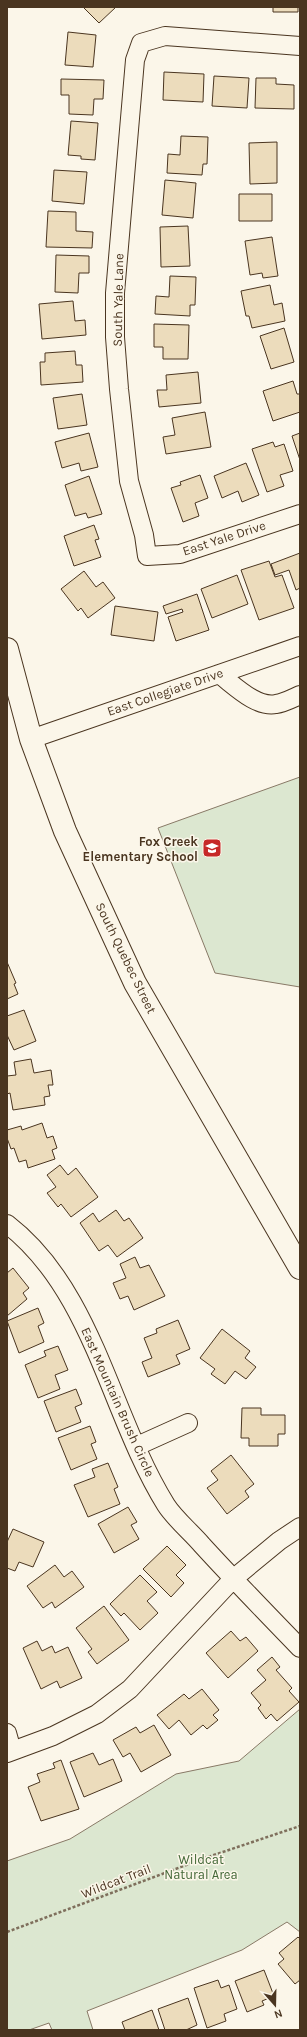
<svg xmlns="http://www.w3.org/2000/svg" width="307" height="2037" font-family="Karla,sans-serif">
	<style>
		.green { fill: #dce7d0; stroke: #887966 }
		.building { fill: #ecdcbc; stroke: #4a3520 }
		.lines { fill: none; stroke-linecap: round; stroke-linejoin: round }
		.minor-casing { stroke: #4a3520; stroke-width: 20 }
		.major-casing { stroke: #4a3520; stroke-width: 24 }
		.path { stroke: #7f6f5c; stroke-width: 2.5; stroke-dasharray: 3 2; stroke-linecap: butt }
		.minor { stroke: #fbf6e9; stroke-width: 18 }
		.major { stroke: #fbf6e9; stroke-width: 22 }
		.labels { text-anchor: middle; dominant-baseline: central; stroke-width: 3; stroke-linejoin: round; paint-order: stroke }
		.street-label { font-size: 13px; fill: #4a3520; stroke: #fbf6e9 }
		.poi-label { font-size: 13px; font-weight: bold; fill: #4a3520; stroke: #fbf6e9; text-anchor: end }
		.park-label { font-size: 13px; fill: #436837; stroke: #fbf6e9 }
	</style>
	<rect width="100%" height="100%" fill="#fbf6e9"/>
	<path class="green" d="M 300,777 L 300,987 L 215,973 L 158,828 Z
		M 300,1709 L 300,1932 L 287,1922 L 242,1950 L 87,2011 L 93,2030 L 52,2030 L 49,2023 L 29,2030 L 7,2030 L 7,1861 L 70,1839 L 176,1774 L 239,1761 Z"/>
	<path class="building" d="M 83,7 L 116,7 L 99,23 Z
		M 273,7 L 298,7 L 298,12 L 273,12 Z
		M 68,32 L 96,35 L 93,67 L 65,65 Z
		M 164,72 L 204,74 L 203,102 L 163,100 Z
		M 214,76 L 249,78 L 247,108 L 212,106 Z
		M 256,78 L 276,78 L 276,84 L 294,85 L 294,109 L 255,108 Z
		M 61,79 L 104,80 L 103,99 L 94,99 L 93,115 L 69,114 L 69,95 L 61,95 Z
		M 71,121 L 98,123 L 95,160 L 81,159 L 81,156 L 68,155 Z
		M 181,136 L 208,137 L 207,164 L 203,164 L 202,175 L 167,173 L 168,154 L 180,155 Z
		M 277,142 L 277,183 L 250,184 L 249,143 Z
		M 54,170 L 87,172 L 84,204 L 52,201 Z
		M 165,180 L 196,183 L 193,218 L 162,215 Z
		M 239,194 L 272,194 L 272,221 L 239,221 Z
		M 48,211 L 76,212 L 76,231 L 93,232 L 92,248 L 46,247 Z
		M 188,226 L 190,266 L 161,267 L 160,227 Z
		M 272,237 L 278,276 L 263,278 L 262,273 L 250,275 L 245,241 Z
		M 56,255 L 89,256 L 89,273 L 79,273 L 78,293 L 55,292 Z
		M 170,276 L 196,277 L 195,305 L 190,305 L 190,316 L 155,314 L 156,296 L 169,297 Z
		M 270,285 L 274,305 L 282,303 L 285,321 L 252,328 L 249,316 L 246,316 L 241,291 Z
		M 73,301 L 75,321 L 85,320 L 86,335 L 42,339 L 39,304 Z
		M 154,324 L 189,325 L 188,359 L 163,359 L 163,347 L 154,347 Z
		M 284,328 L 294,362 L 271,369 L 260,336 Z
		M 75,351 L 76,365 L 82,365 L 83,382 L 41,385 L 40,362 L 45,362 L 45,353 Z
		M 198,372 L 201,403 L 159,407 L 157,390 L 167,390 L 166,375 Z
		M 293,381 L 297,394 L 300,394 L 300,412 L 273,421 L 263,391 Z
		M 82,394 L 87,425 L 58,429 L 53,398 Z
		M 205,412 L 211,447 L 166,454 L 163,437 L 175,435 L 172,418 Z
		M 89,433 L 98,467 L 81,471 L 79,463 L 62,468 L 55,442 Z
		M 300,433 L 300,460 L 292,436 Z
		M 273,442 L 275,447 L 284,444 L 293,471 L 280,475 L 284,486 L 267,492 L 252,449 Z
		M 246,463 L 259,495 L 242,502 L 238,491 L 222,498 L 214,476 Z
		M 200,475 L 208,498 L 195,503 L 199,516 L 183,522 L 171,488 L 181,485 L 180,482 Z
		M 89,476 L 102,514 L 88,518 L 86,513 L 75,516 L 65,485 Z
		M 94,525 L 99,539 L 95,540 L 101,557 L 74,566 L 64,536 Z
		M 300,553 L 300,588 L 296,590 L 289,570 L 275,575 L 271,564 Z
		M 269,561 L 275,577 L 282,575 L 294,608 L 259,620 L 241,570 Z
		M 84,571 L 96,587 L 103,582 L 115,598 L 88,618 L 81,608 L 78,611 L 61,589 Z
		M 237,575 L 248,604 L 212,618 L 201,589 Z
		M 197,594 L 209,630 L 176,641 L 168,617 L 183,612 L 182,609 L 166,614 L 163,606 Z
		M 115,606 L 158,612 L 154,641 L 111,635 Z
		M 7,962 L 16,983 L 14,984 L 18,994 L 7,999 Z
		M 24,1010 L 36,1041 L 14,1050 L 7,1035 L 7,1016 Z
		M 31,1059 L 34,1073 L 51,1070 L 53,1085 L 48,1085 L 50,1096 L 44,1097 L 45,1105 L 13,1110 L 10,1093 L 7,1094 L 7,1076 L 16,1075 L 14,1062 Z
		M 42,1123 L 47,1138 L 53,1136 L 57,1148 L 52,1150 L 55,1159 L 28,1168 L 26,1160 L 19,1162 L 14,1148 L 11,1149 L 7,1138 L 7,1130 L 21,1126 L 22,1130 Z
		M 60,1165 L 68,1175 L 76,1168 L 98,1197 L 71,1217 L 61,1204 L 58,1207 L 47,1193 L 56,1187 L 47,1175 Z
		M 116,1210 L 124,1221 L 129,1218 L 143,1238 L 117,1257 L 108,1245 L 99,1251 L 80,1223 L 93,1213 L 99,1222 Z
		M 135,1257 L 140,1268 L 149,1265 L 165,1296 L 134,1310 L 128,1296 L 120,1299 L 113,1283 L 126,1278 L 120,1264 Z
		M 13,1268 L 29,1288 L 23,1293 L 27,1299 L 7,1316 L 7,1273 Z
		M 38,1308 L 44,1323 L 38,1326 L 44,1342 L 19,1353 L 7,1321 Z
		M 178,1320 L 190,1349 L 176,1355 L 180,1364 L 148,1377 L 142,1362 L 152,1358 L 144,1338 L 157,1333 L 156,1329 Z
		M 222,1329 L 250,1351 L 245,1358 L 256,1367 L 246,1379 L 235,1371 L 225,1384 L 211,1374 L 215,1369 L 200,1358 Z
		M 58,1346 L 68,1370 L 55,1375 L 60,1389 L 38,1398 L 25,1365 L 46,1356 L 44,1351 Z
		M 76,1389 L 82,1404 L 75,1407 L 81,1422 L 56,1432 L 44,1401 Z
		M 242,1408 L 261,1408 L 261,1415 L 285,1415 L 285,1434 L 278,1434 L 278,1446 L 249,1446 L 249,1438 L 241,1438 Z
		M 90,1426 L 96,1442 L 91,1444 L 97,1459 L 71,1470 L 58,1438 Z
		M 231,1455 L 254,1484 L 245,1491 L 249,1497 L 227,1514 L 207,1488 L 218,1480 L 211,1471 Z
		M 108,1463 L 118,1487 L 114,1489 L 120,1504 L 88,1517 L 74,1485 L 95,1477 L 92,1469 Z
		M 128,1507 L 137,1522 L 131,1525 L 139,1539 L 114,1553 L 98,1524 Z
		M 13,1529 L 44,1542 L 33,1567 L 19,1562 L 15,1571 L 7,1568 L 7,1542 Z
		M 167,1546 L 186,1565 L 176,1575 L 184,1583 L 171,1597 L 143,1569 Z
		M 55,1565 L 64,1577 L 72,1571 L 84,1587 L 55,1608 L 52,1602 L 43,1608 L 27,1586 Z
		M 140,1575 L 157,1592 L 147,1601 L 158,1613 L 140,1630 L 124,1613 L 121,1616 L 110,1604 Z
		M 104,1606 L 129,1640 L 97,1664 L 88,1652 L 92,1649 L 76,1628 Z
		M 231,1631 L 240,1641 L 246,1637 L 258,1651 L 228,1678 L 206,1653 Z
		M 37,1641 L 42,1651 L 52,1646 L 55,1653 L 68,1647 L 82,1678 L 60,1688 L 57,1681 L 41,1689 L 23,1648 Z
		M 272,1657 L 280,1667 L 276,1670 L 292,1688 L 289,1691 L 299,1702 L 277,1721 L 271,1714 L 266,1719 L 258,1708 L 261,1705 L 251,1693 L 266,1680 L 257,1670 Z
		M 202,1689 L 219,1710 L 213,1715 L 218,1720 L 207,1729 L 203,1725 L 191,1735 L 179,1720 L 169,1729 L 157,1715 L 184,1694 L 189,1699 Z
		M 154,1725 L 171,1755 L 141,1772 L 130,1753 L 123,1757 L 113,1740 L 136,1727 L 140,1733 Z
		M 93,1753 L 99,1765 L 113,1759 L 122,1781 L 84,1797 L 70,1762 Z
		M 61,1760 L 79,1809 L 41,1821 L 28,1787 L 40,1782 L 37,1774 L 55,1768 L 53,1763 Z
		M 298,1937 L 300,1939 L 300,1980 L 295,1984 L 278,1964 L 284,1959 L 279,1953 Z
		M 264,1970 L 274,1996 L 262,2001 L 264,2005 L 247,2012 L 235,1981 Z
		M 218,1980 L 221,1988 L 229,1985 L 237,2009 L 224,2014 L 226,2021 L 207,2028 L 194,1988 Z
		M 188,1998 L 197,2025 L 186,2030 L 165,2030 L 158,2009 Z
		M 152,2010 L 159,2030 L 125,2030 L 122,2022 Z"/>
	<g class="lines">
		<g class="minor-casing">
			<path id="minor" d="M 300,46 L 165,36 L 141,43 L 135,60 L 115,293 L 115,337 L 119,389 L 129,481 L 144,535 L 147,556 L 180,554 L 300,514
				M 219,674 C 234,685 256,708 276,704 C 284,703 293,698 300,695
				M 31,739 L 300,646
				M 7,1224 C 94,1291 110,1415 166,1505 C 175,1519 191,1532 202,1545 C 234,1580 267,1614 300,1648
				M 137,1446 L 188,1423
				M 7,1733 L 12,1751
				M 7,1753 L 53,1736 L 97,1714 L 130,1689 L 233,1579 L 279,1541 L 300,1527"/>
		</g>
		<g class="major-casing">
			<path id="major" d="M 7,649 L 31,739 L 65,831 L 135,983 L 300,1268"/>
		</g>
		<path class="path" d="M 7,1932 L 205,1858 L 300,1826"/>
		<use href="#minor" class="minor"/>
		<use href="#major" class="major"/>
	</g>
	<defs>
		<g id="school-square" transform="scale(1)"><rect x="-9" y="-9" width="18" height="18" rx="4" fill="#c62828" stroke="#fbf6e9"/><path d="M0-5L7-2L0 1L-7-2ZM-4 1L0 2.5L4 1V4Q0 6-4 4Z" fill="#fff"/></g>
	</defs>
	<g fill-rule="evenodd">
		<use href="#school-square" x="212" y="848"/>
	</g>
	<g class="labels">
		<g class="street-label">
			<text transform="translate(118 300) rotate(-89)">South Yale Lane</text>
			<text transform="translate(224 538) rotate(-18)">East Yale Drive</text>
			<text transform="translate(165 692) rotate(-19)">East Collegiate Drive</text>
			<text transform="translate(126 958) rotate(64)">South Quebec Street</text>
			<text transform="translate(118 1402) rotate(66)">East Mountain Brush Circle</text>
			<text transform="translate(116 1881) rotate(-21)">Wildcat Trail</text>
		</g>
		<g class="poi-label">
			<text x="198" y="841">Fox Creek<tspan x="198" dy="15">Elementary School</tspan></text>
		</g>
		<g class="park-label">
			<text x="201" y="1859">Wildcat<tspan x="201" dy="15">Natural Area</tspan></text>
		</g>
	</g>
	<rect width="307" height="2037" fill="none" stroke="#4a3520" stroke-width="16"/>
	<g transform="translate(275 2005) rotate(160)" stroke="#fbf6e9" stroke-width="3" paint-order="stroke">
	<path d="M0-3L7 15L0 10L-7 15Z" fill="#4a3520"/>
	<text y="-6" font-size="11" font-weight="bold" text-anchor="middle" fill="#4a3520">N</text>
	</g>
</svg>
